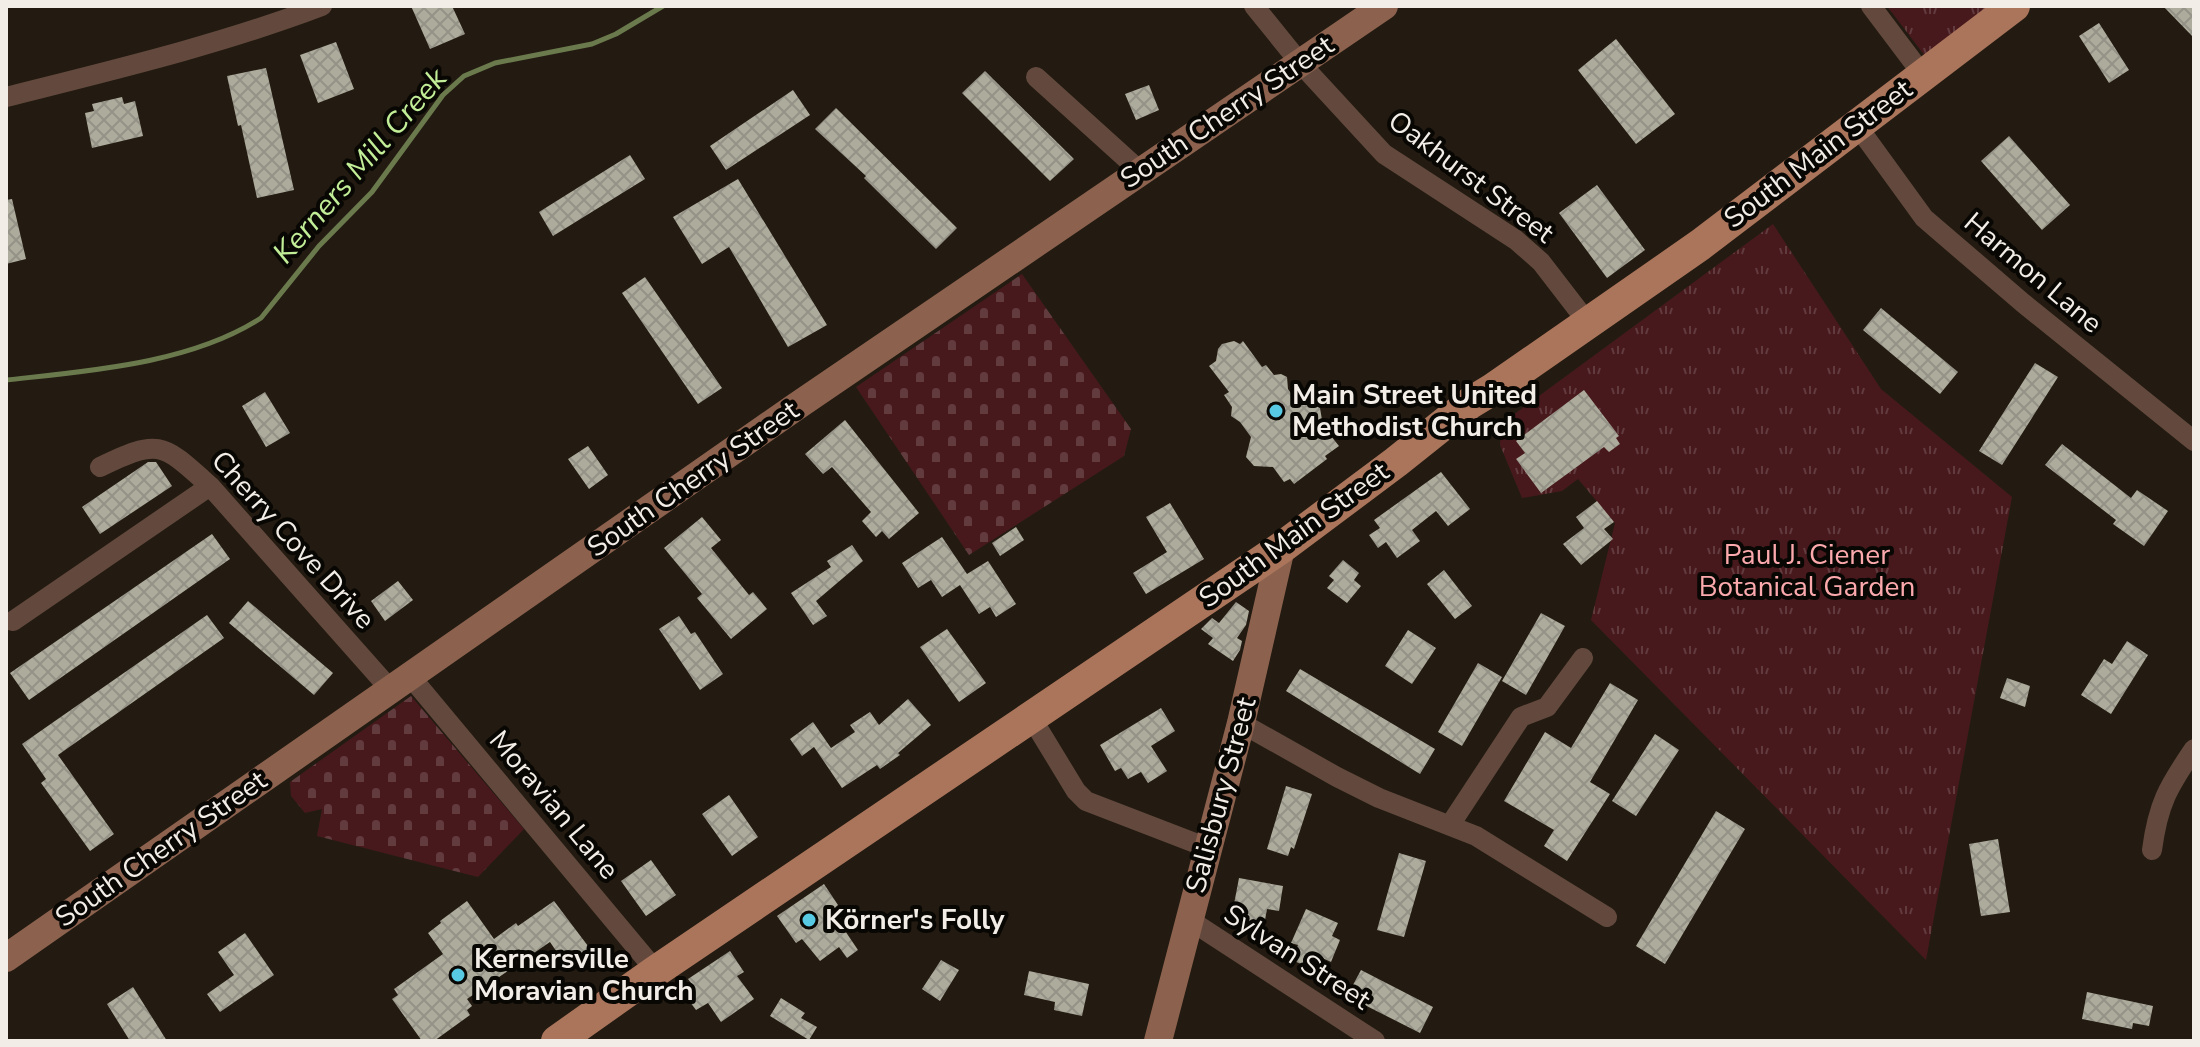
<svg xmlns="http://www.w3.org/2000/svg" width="2200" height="1047" font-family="'Nunito Sans',sans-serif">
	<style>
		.cemetery { fill: url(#cemetery-stones) }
		.park { fill: url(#park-tufts) }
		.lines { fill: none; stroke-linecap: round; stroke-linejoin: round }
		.stream { stroke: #6a7a4d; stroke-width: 5 }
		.building { fill: url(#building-cross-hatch) }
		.street { stroke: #63493d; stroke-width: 20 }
		.secondary { stroke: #8c624f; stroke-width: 28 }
		.primary { stroke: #ab755c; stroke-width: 32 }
		.poi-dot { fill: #57c9e2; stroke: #090704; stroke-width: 3 }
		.labels { text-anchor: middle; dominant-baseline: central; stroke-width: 8; stroke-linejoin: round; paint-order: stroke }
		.street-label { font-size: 28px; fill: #f2ede6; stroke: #090704 }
		.poi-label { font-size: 28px; font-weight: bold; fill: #f2ede6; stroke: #090704; text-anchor: start }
		.park-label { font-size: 28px; fill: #fba9ac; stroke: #090704 }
		.water-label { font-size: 30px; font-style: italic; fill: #c2ee98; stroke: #090704 }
	</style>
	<defs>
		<pattern id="cemetery-stones" width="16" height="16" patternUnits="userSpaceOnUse" patternTransform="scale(2)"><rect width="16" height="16" fill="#47191d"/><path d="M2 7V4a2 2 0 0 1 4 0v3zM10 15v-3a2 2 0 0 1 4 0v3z" fill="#623b3e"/></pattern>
		<pattern id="park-tufts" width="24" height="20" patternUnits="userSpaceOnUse" patternTransform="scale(2)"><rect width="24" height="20" fill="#47191d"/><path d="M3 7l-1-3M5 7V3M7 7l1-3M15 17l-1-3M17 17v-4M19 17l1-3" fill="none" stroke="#623b3e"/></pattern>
		<pattern id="building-cross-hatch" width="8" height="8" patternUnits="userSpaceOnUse" patternTransform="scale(2)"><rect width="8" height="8" fill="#adab9c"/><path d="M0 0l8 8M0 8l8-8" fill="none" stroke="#949286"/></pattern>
	</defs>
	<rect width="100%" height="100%" fill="#231b11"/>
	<path class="cemetery" d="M 1022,274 L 1131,429 L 1124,456 L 969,555 L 856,387 Z
		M 411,696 L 524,829 L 478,877 L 317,836 L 322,809 L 305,813 L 291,796 L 290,782 Z"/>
	<path class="park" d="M 1887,6 L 1999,6 L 1925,56 Z
		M 1773,224 L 1881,389 L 2012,497 L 1926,960 L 1591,620 L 1615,523 L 1578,479 L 1562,491 L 1522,498 L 1500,445 L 1501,424 Z"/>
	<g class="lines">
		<path class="stream" d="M 6,380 C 88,371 190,364 261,318 L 319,246 L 372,192 L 443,95 L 464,76 L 495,63 L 592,44 L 616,34 L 663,6"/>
	</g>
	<path class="building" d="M 411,6 L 452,6 L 465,34 L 430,49 Z
		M 2163,6 L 2194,6 L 2194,38 Z
		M 2099,23 L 2129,70 L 2109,83 L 2079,36 Z
		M 1616,39 L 1675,114 L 1636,144 L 1578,70 Z
		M 336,42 L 354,89 L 318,103 L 300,55 Z
		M 266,68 L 294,190 L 257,198 L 241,125 L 238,126 L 227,76 Z
		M 985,71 L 1074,159 L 1050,181 L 962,93 Z
		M 1149,85 L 1159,110 L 1136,120 L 1125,94 Z
		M 793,90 L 810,115 L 726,170 L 710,146 Z
		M 122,97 L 124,104 L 135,101 L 143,136 L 92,148 L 85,113 L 94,111 L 92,104 Z
		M 836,108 L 957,228 L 936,249 L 864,178 L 866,176 L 815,129 Z
		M 2009,136 L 2070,205 L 2042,230 L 1981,161 Z
		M 630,155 L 645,179 L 553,236 L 539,212 Z
		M 738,179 L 827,325 L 788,347 L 729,247 L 702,264 L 673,217 Z
		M 1597,185 L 1645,250 L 1607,278 L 1559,213 Z
		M 12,199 L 26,259 L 6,264 L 6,200 Z
		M 645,277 L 722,388 L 698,404 L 622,293 Z
		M 1881,308 L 1958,372 L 1940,394 L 1863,330 Z
		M 1234,341 L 1240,344 L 1243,341 L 1262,367 L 1266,365 L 1274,375 L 1281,374 L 1287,377 L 1288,389 L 1298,403 L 1309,402 L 1320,408 L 1323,426 L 1339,446 L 1325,456 L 1327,459 L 1294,484 L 1290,479 L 1284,482 L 1273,467 L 1254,466 L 1246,457 L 1251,437 L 1240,422 L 1231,416 L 1232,407 L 1224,395 L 1229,392 L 1209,366 L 1216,361 L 1218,349 L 1222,344 Z
		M 2035,363 L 2058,377 L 2002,465 L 1979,451 Z
		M 1584,390 L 1619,436 L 1616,438 L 1620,444 L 1609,452 L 1604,447 L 1541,493 L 1516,459 L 1525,453 L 1516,441 Z
		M 265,392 L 290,433 L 266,447 L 242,406 Z
		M 845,420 L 919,513 L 889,539 L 882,531 L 876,537 L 862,521 L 871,512 L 832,467 L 823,474 L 805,454 Z
		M 2062,444 L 2131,498 L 2137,490 L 2168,511 L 2144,546 L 2113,524 L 2116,520 L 2045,465 Z
		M 588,446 L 608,475 L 589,489 L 568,459 Z
		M 148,462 L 156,462 L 172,486 L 100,534 L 82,507 Z
		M 1441,472 L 1470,509 L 1448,526 L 1436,511 L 1412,530 L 1420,541 L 1397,558 L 1386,542 L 1378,548 L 1369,535 L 1380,528 L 1374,520 Z
		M 1597,501 L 1614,522 L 1604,529 L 1613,539 L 1581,565 L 1563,544 L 1584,528 L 1576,517 Z
		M 1170,503 L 1204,559 L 1146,594 L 1133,573 L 1167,552 L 1146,517 Z
		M 702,517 L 721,540 L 711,548 L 749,595 L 753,592 L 767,609 L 731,639 L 697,598 L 702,594 L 664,548 Z
		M 1016,527 L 1024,540 L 1000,556 L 992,543 Z
		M 212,534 L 230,559 L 29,700 L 10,673 Z
		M 942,537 L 967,574 L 988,561 L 1016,604 L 996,617 L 990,607 L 979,614 L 960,585 L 942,597 L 931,580 L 918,588 L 902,563 Z
		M 852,545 L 863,561 L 816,601 L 827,616 L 813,625 L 791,593 L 831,567 L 827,561 Z
		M 1343,560 L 1359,573 L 1354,580 L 1361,586 L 1347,603 L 1327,588 L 1334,580 L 1329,576 Z
		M 1444,570 L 1472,606 L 1455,619 L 1427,584 Z
		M 398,581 L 413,600 L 385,621 L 371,601 Z
		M 248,601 L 333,673 L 314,695 L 229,623 Z
		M 1236,602 L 1249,611 L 1246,625 L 1237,638 L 1242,641 L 1240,650 L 1233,661 L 1208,644 L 1213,638 L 1201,629 L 1212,618 L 1219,623 Z
		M 1541,613 L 1565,626 L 1526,695 L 1502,681 Z
		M 207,615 L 224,638 L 58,755 L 114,834 L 90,851 L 41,783 L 46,779 L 22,744 Z
		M 679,616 L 691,634 L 695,632 L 723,674 L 700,690 L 659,629 Z
		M 947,629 L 986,683 L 959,702 L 920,647 Z
		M 1408,630 L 1436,648 L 1412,684 L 1385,666 Z
		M 2127,641 L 2148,655 L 2111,714 L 2081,695 L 2104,659 L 2112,664 Z
		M 1478,663 L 1502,677 L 1462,746 L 1438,732 Z
		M 1300,669 L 1435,749 L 1420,774 L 1286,691 Z
		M 2007,678 L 2030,686 L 2025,707 L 2000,698 Z
		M 1610,683 L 1638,700 L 1590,782 L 1610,794 L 1567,861 L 1544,846 L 1554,830 L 1504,801 L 1545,732 L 1571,748 Z
		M 908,699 L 931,725 L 898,753 L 900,755 L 880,769 L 877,765 L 842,788 L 814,747 L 802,756 L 790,739 L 813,722 L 831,748 L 855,732 L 850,725 L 870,712 L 879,725 Z
		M 1161,708 L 1175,731 L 1151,746 L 1167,771 L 1148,783 L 1141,772 L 1128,779 L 1121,768 L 1115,771 L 1100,745 Z
		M 1655,734 L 1679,750 L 1636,816 L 1612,801 Z
		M 1286,786 L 1312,794 L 1294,849 L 1291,847 L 1288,856 L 1267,849 Z
		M 729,795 L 758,837 L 732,856 L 702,814 Z
		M 1716,811 L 1745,829 L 1665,964 L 1636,946 Z
		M 1998,839 L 2010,912 L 1981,916 L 1969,844 Z
		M 1399,853 L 1426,861 L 1404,937 L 1377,930 Z
		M 651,860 L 676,895 L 646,916 L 621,881 Z
		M 1239,878 L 1283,886 L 1279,911 L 1267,909 L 1263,931 L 1230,925 Z
		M 824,884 L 842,911 L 835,916 L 858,950 L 847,958 L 839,947 L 820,961 L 802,939 L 796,943 L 777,916 Z
		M 467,901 L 494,939 L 516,923 L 518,926 L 554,901 L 591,950 L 567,967 L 550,942 L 467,999 L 472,1006 L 467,1010 L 470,1015 L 434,1041 L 422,1041 L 392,999 L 398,995 L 394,989 L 443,954 L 428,933 L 441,923 L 440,921 Z
		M 1306,909 L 1338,923 L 1332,936 L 1340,940 L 1331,962 L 1318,956 L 1312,969 L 1292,960 L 1298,945 L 1291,943 Z
		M 245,933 L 274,975 L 220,1012 L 207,994 L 234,975 L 218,952 Z
		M 730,951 L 744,972 L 737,976 L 754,999 L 721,1022 L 708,1003 L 696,1010 L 684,994 L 694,987 L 688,979 Z
		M 941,960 L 959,970 L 940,1001 L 922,989 Z
		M 1361,970 L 1433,1007 L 1420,1033 L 1347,996 Z
		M 1029,971 L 1089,984 L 1082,1016 L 1054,1010 L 1055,1002 L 1024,995 Z
		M 133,987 L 167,1041 L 130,1041 L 107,1004 Z
		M 2087,992 L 2153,1006 L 2149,1026 L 2133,1023 L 2132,1029 L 2082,1019 Z
		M 781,998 L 805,1013 L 801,1018 L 817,1027 L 809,1040 L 770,1016 Z"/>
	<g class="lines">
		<path class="street" d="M 1254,6 L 1301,64 L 1384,154 L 1516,240 L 1541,262 L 1588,323
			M 1871,6 L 1923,75
			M 1036,77 L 1140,171
			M 6,97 C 113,70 219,45 322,6
			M 1858,127 L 1924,218 L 2023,303 L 2194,441
			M 100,467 C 160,438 162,443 210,486 L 390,689
			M 13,621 L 210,486
			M 410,676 L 656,971
			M 1031,717 L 1076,791 L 1086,801 L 1208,848
			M 1241,723 L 1337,777 L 1379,798 L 1476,836 L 1607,917
			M 1450,825 L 1521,717 L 1547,707 L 1583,658
			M 2152,850 C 2158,804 2168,787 2194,749
			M 1188,919 L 1375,1041"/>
		<path class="secondary" d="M 6,958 L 794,408 L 1384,6
			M 1158,1041 L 1241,723 L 1281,548"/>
		<path class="primary" d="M 557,1041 L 656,971 L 1281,548 L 1396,462 L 1470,403 L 1493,389 L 1700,245 L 2014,6"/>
	</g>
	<g class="poi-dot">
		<circle cx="1276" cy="411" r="8"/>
		<circle cx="809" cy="920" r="8"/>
		<circle cx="458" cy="975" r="8"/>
	</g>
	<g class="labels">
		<g class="street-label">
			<text transform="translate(1227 112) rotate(-34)">South Cherry Street</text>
			<text transform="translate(1818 154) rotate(-37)">South Main Street</text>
			<text transform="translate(1471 177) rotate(37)">Oakhurst Street</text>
			<text transform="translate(2033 273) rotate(40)">Harmon Lane</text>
			<text transform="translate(693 479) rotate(-35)">South Cherry Street</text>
			<text transform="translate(1294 535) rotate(-36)">South Main Street</text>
			<text transform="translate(293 540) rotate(48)">Cherry Cove Drive</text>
			<text transform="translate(1221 795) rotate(-75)">Salisbury Street</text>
			<text transform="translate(554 805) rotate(50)">Moravian Lane</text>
			<text transform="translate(161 849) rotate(-35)">South Cherry Street</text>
			<text transform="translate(1297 957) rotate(33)">Sylvan Street</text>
		</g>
		<g class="poi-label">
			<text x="1292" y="395">Main Street United<tspan x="1292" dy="32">Methodist Church</tspan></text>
			<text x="825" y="920">Körner's Folly</text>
			<text x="474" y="959">Kernersville<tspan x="474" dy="32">Moravian Church</tspan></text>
		</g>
		<g class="park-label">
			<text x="1807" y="555">Paul J. Ciener<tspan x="1807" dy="32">Botanical Garden</tspan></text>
		</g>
		<g class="water-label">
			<text transform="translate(360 166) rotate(-49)">Kerners Mill Creek</text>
		</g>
	</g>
	<rect width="2200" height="1047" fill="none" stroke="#f2ede6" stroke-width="16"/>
</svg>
